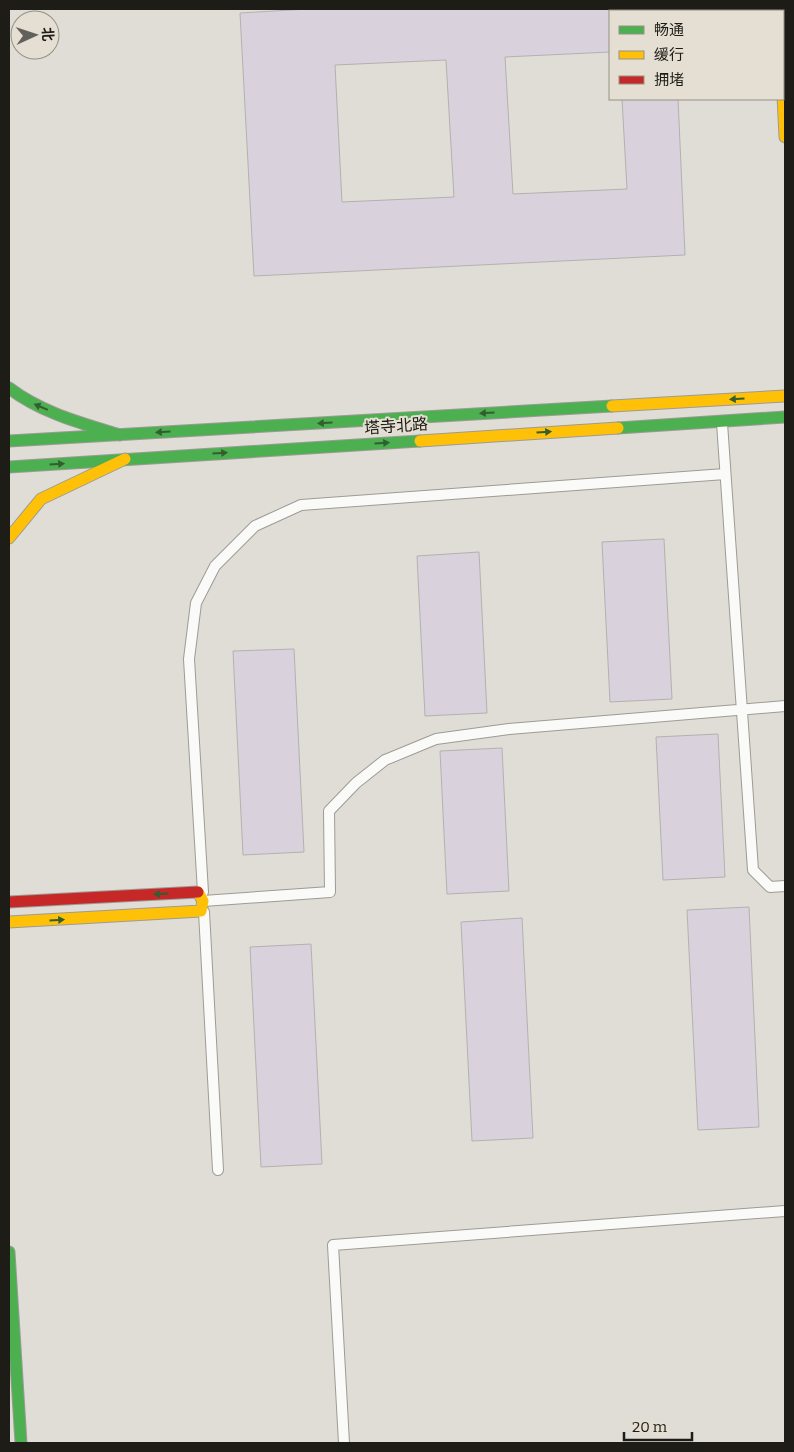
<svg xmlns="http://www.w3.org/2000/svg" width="794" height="1452" font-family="Bitter,'Noto Sans SC',serif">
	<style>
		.building { fill: #d9d1dc; stroke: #b3b1b0; fill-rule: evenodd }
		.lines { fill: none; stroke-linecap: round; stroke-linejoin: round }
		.lane-casing { stroke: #9d9b96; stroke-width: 12 }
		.fast-casing { stroke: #9d9b96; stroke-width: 13 }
		.slow-casing { stroke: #9d9b96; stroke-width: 13 }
		.jam-casing { stroke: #9d9b96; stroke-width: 13 }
		.lane { stroke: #fafaf9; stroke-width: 10 }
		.fast { stroke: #4caf50; stroke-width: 11 }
		.slow { stroke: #ffc107; stroke-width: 11 }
		.jam { stroke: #c62828; stroke-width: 11 }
		.oneway { fill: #335e31 }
		.labels { text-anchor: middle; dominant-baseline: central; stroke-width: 4; stroke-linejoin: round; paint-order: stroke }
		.street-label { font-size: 16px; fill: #1e1c17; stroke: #e4dfd2 }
	</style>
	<rect width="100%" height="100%" fill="#e0ddd6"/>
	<path class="building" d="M 308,9 L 674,9 L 674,11 L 610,11 L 610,52 L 505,57 L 513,194 L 627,189 L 622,99 L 678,99 L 685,255 L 254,276 L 240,13 ZM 446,60 L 454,197 L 342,202 L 335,65 Z
		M 664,539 L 672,699 L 610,702 L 602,542 Z
		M 479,552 L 487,713 L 425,716 L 417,556 Z
		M 294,649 L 304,852 L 243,855 L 233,651 Z
		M 718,734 L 725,877 L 663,880 L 656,737 Z
		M 502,748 L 509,891 L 447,894 L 440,751 Z
		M 749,907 L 759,1127 L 698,1130 L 687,910 Z
		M 522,918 L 533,1138 L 472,1141 L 461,922 Z
		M 311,944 L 322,1164 L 261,1167 L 250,947 Z"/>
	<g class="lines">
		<g class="lane-casing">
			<path id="lane" d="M 722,423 L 753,870 L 770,887 L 785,886
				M 203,892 L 189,659 L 196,603 L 215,566 L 255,526 L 301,505 L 725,474
				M 203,901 L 330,892 L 329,811 L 356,783 L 385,760 L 436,739 L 509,729 L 785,706
				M 204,912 L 218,1170
				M 344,1443 L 333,1245 L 785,1211"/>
		</g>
		<g class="fast-casing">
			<path id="fast" d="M 777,9 L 778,11
				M 9,388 C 42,413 81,423 120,435
				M 618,428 L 785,417
				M 9,441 L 612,406
				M 9,467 L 420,441
				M 9,1252 L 21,1443"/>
		</g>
		<g class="slow-casing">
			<path id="slow" d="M 783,96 L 785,137
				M 612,406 L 785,396
				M 420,441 L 618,428
				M 9,538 L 41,499 L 125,459
				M 9,922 L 201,911 L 203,901 L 198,892"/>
		</g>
		<g class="jam-casing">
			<path id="jam" d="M 9,902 L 198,892"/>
		</g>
		<use href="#lane" class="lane"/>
		<use href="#fast" class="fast"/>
		<use href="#slow" class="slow"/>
		<use href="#jam" class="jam"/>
	</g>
	<defs><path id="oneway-solid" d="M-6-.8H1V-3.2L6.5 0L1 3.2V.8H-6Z" transform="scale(1.25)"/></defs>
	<g class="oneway">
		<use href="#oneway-solid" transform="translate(737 399) rotate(177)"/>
		<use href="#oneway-solid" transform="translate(41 407) rotate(-157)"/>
		<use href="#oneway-solid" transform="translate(487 413) rotate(177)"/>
		<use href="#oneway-solid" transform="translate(325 423) rotate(177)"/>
		<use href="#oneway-solid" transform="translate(163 432) rotate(177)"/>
		<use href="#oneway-solid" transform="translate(544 432) rotate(-4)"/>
		<use href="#oneway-solid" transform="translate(382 443) rotate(-4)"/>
		<use href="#oneway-solid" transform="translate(220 453) rotate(-4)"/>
		<use href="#oneway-solid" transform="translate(57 464) rotate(-4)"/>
		<use href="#oneway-solid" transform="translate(161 894) rotate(177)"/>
		<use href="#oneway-solid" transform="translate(57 920) rotate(-3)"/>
	</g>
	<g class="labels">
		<g class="street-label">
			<text transform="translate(396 426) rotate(-4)">塔寺北路</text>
		</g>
	</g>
	<rect width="794" height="1452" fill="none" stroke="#1e1c17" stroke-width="20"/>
	<rect x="609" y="10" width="175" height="90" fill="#e4dfd2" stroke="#959187"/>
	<rect x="619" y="26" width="25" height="8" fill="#4caf50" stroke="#959187"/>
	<text x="654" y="35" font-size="15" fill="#1e1c17">畅通</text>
	<rect x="619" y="51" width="25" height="8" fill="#ffc107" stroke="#959187"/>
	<text x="654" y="60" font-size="15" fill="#1e1c17">缓行</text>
	<rect x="619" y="76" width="25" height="8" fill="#c62828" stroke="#959187"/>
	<text x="654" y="85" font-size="15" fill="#1e1c17">拥堵</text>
	<g transform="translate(35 35) rotate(87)"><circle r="24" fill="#e4dfd2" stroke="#959187"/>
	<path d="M0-4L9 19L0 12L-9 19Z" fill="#62605a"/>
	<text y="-8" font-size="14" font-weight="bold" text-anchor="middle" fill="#1e1c17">北</text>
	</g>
	<path d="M624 1432v8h68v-8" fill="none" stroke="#1e1c17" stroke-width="2.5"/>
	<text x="632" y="1432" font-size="15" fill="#1e1c17" stroke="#e4dfd2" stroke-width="4" paint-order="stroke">20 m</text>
</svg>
